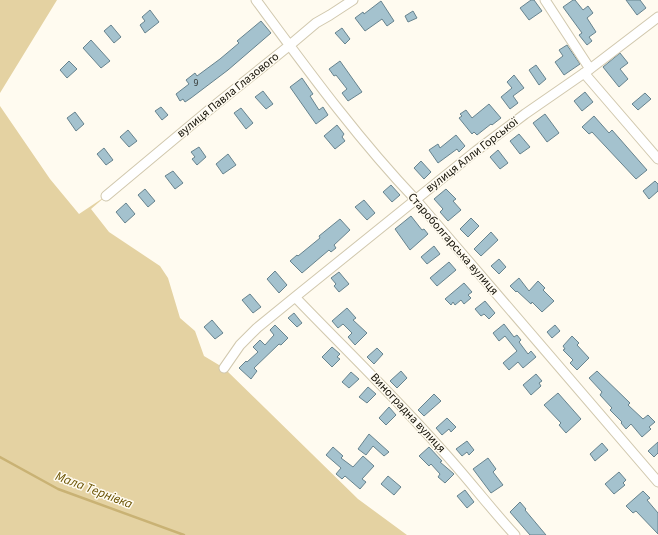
<svg xmlns="http://www.w3.org/2000/svg" width="658" height="535" font-family="'Source Sans 3',sans-serif">
	<style>
		.green { fill: #e4d2a2 }
		.lines { fill: none; stroke-linecap: round; stroke-linejoin: round }
		.stream { stroke: #c9b274; stroke-width: 2.5 }
		.building { fill: #a4c2ce; stroke: #67838e }
		.minor-casing { stroke: #d1c8ae; stroke-width: 11 }
		.minor { stroke: #fff; stroke-width: 9 }
		.labels { text-anchor: middle; dominant-baseline: central; stroke-width: 3; stroke-linejoin: round; paint-order: stroke }
		.number-label { font-size: 10px; fill: #373c39 }
		.street-label { font-size: 12px; fill: #131007; stroke: #fffbf0 }
		.water-label { font-size: 13px; font-style: italic; fill: #6a5302; stroke: #fffbf0 }
	</style>
	<rect width="100%" height="100%" fill="#fffbf0"/>
	<path class="green" d="M 0,0 L 57,0 L 0,93 Z
		M 0,106 L 50,179 L 79,214 L 106,196 L 91,209 L 109,232 L 160,266 L 168,278 L 180,318 L 195,331 L 204,356 L 224,368 L 358,499 L 407,535 L 0,535 Z"/>
	<g class="lines">
		<path class="stream" d="M 0,457 L 58,489 L 184,535"/>
	</g>
	<path class="building" d="M 531,0 L 534,0 L 542,11 L 529,20 L 520,8 Z
		M 573,0 L 575,0 L 583,10 L 588,6 L 593,13 L 587,18 L 596,32 L 589,37 L 592,41 L 587,45 L 579,35 L 582,33 L 563,7 Z
		M 626,0 L 640,0 L 646,8 L 637,15 Z
		M 381,1 L 394,21 L 387,26 L 382,19 L 365,31 L 355,18 L 363,12 L 364,14 Z
		M 150,10 L 159,22 L 145,33 L 140,25 L 145,21 L 142,17 Z
		M 413,11 L 417,18 L 408,22 L 405,16 Z
		M 261,21 L 271,33 L 228,70 L 191,98 L 185,102 L 183,99 L 180,101 L 176,94 L 189,84 L 186,80 L 195,73 L 197,76 L 220,59 L 239,43 L 237,41 Z
		M 111,25 L 121,37 L 114,43 L 104,31 Z
		M 342,28 L 350,39 L 345,44 L 335,33 Z
		M 91,40 L 110,61 L 101,68 L 83,48 Z
		M 567,45 L 580,64 L 564,75 L 555,62 L 563,56 L 559,50 Z
		M 620,53 L 628,63 L 620,69 L 628,79 L 619,87 L 603,67 Z
		M 69,61 L 77,69 L 67,78 L 60,70 Z
		M 340,61 L 362,92 L 348,101 L 342,93 L 347,89 L 336,75 L 334,76 L 329,69 Z
		M 536,65 L 546,79 L 539,85 L 529,70 Z
		M 514,75 L 524,88 L 513,96 L 518,103 L 510,109 L 501,97 L 512,88 L 507,82 Z
		M 302,78 L 313,94 L 310,96 L 319,110 L 323,107 L 328,115 L 316,124 L 290,87 Z
		M 263,91 L 273,104 L 266,109 L 255,97 Z
		M 585,92 L 593,102 L 582,111 L 574,101 Z
		M 645,93 L 651,99 L 638,110 L 632,104 Z
		M 489,104 L 501,118 L 492,125 L 491,124 L 477,135 L 474,132 L 472,134 L 459,118 L 462,116 L 460,114 L 466,110 L 472,118 Z
		M 161,107 L 168,115 L 162,120 L 155,111 Z
		M 241,108 L 253,123 L 246,129 L 234,113 Z
		M 75,112 L 84,124 L 76,131 L 67,118 Z
		M 545,114 L 559,133 L 547,142 L 533,123 Z
		M 594,116 L 609,133 L 612,130 L 647,170 L 636,179 L 592,132 L 589,134 L 582,127 Z
		M 337,125 L 344,134 L 342,137 L 345,141 L 335,149 L 324,136 Z
		M 128,130 L 137,141 L 129,147 L 120,137 Z
		M 519,134 L 530,147 L 520,154 L 510,141 Z
		M 456,135 L 465,146 L 459,152 L 457,149 L 438,163 L 429,150 L 438,144 L 440,148 Z
		M 199,147 L 206,157 L 197,165 L 192,159 L 195,157 L 191,152 Z
		M 104,148 L 113,160 L 106,165 L 97,154 Z
		M 498,150 L 508,163 L 500,169 L 490,157 Z
		M 228,154 L 236,165 L 223,174 L 216,164 Z
		M 421,161 L 431,172 L 424,179 L 414,168 Z
		M 173,171 L 183,183 L 175,189 L 165,176 Z
		M 655,181 L 658,184 L 658,191 L 649,199 L 643,191 Z
		M 391,185 L 400,195 L 392,202 L 383,192 Z
		M 145,189 L 155,201 L 148,207 L 138,195 Z
		M 446,189 L 456,199 L 453,201 L 461,210 L 448,221 L 440,212 L 443,209 L 434,199 Z
		M 364,200 L 375,213 L 367,220 L 355,207 Z
		M 126,203 L 135,214 L 125,223 L 116,212 Z
		M 411,216 L 422,230 L 424,229 L 428,234 L 410,250 L 395,229 Z
		M 471,218 L 479,226 L 468,237 L 460,229 Z
		M 340,219 L 350,230 L 334,245 L 336,248 L 331,252 L 329,250 L 302,273 L 290,261 L 297,255 L 298,256 L 320,238 L 319,236 Z
		M 491,232 L 498,240 L 481,256 L 474,249 Z
		M 434,246 L 440,254 L 427,264 L 421,257 Z
		M 499,259 L 506,267 L 499,274 L 491,266 Z
		M 449,262 L 456,270 L 437,286 L 430,278 Z
		M 275,271 L 287,285 L 279,293 L 267,279 Z
		M 339,272 L 349,284 L 339,292 L 334,286 L 336,284 L 331,278 Z
		M 519,278 L 529,291 L 538,281 L 545,288 L 543,290 L 554,301 L 542,312 L 532,302 L 531,304 L 517,291 L 516,292 L 510,286 Z
		M 464,283 L 472,292 L 468,295 L 471,298 L 464,304 L 461,300 L 455,305 L 453,302 L 451,305 L 445,299 Z
		M 250,294 L 261,307 L 253,313 L 242,300 Z
		M 485,301 L 495,313 L 489,319 L 484,314 L 481,316 L 475,309 Z
		M 347,308 L 356,318 L 353,320 L 367,333 L 355,345 L 348,337 L 352,333 L 343,324 L 338,328 L 332,321 Z
		M 294,313 L 302,323 L 297,327 L 288,318 Z
		M 212,320 L 223,333 L 215,339 L 204,327 Z
		M 504,324 L 514,337 L 517,335 L 521,340 L 519,342 L 528,354 L 531,351 L 536,357 L 523,368 L 518,362 L 509,370 L 503,363 L 517,351 L 505,336 L 499,341 L 493,333 Z
		M 275,325 L 288,338 L 281,345 L 279,344 L 254,368 L 257,371 L 251,379 L 239,368 L 246,361 L 247,362 L 258,352 L 253,347 L 260,340 L 265,345 L 274,335 L 270,330 Z
		M 555,325 L 560,331 L 552,338 L 547,332 Z
		M 572,336 L 579,343 L 577,345 L 589,358 L 577,370 L 570,363 L 573,360 L 563,350 L 565,349 L 563,346 Z
		M 332,347 L 340,354 L 337,357 L 340,359 L 332,367 L 322,357 Z
		M 377,348 L 383,354 L 374,364 L 367,357 Z
		M 401,371 L 407,378 L 397,388 L 390,381 Z
		M 597,371 L 630,403 L 628,405 L 643,419 L 648,415 L 655,422 L 649,427 L 651,429 L 642,437 L 631,424 L 626,429 L 621,423 L 622,422 L 610,410 L 612,408 L 600,395 L 602,392 L 589,378 Z
		M 351,372 L 359,379 L 349,388 L 342,382 Z
		M 536,374 L 542,381 L 539,383 L 541,386 L 531,395 L 523,385 Z
		M 368,387 L 376,394 L 367,403 L 359,397 Z
		M 558,393 L 581,419 L 566,433 L 559,425 L 561,423 L 544,405 Z
		M 434,394 L 441,401 L 424,416 L 418,410 Z
		M 389,407 L 396,415 L 386,425 L 379,418 Z
		M 447,418 L 456,427 L 451,432 L 449,429 L 442,435 L 436,428 Z
		M 369,434 L 389,452 L 384,456 L 373,446 L 366,455 L 358,449 Z
		M 467,441 L 474,450 L 469,455 L 467,452 L 462,456 L 456,449 Z
		M 658,442 L 658,453 L 654,457 L 648,451 Z
		M 602,443 L 608,450 L 595,461 L 590,454 Z
		M 333,447 L 343,456 L 341,458 L 353,467 L 363,456 L 374,466 L 362,479 L 366,482 L 360,489 L 345,476 L 342,479 L 336,474 L 341,468 L 326,455 Z
		M 429,447 L 442,461 L 440,462 L 454,474 L 445,483 L 438,477 L 440,474 L 431,464 L 429,466 L 419,456 Z
		M 488,458 L 496,469 L 493,472 L 503,485 L 491,493 L 473,469 Z
		M 619,472 L 626,480 L 623,483 L 625,485 L 614,494 L 605,484 Z
		M 388,476 L 401,487 L 394,495 L 381,484 Z
		M 465,490 L 474,502 L 467,508 L 457,496 Z
		M 643,491 L 650,498 L 647,500 L 658,513 L 658,534 L 636,511 L 633,513 L 626,506 Z
		M 520,502 L 526,509 L 525,510 L 546,535 L 530,535 L 510,512 Z"/>
	<g class="lines">
		<g class="minor-casing">
			<path id="minor" d="M 256,0 C 307,69 357,138 416,200 L 658,482
				M 545,0 L 590,69
				M 584,73 L 658,159
				M 106,196 L 209,110 L 290,45 L 316,23 L 330,15 L 353,0
				M 295,297 C 343,347 394,396 440,448 C 466,476 489,507 515,535
				M 224,368 L 240,345 L 257,328 L 295,297 L 476,151 L 525,114 L 590,69 L 658,17"/>
		</g>
		<use href="#minor" class="minor"/>
	</g>
	<g class="labels">
		<g class="number-label">
			<text x="196" y="83">9</text>
		</g>
		<g class="street-label">
			<text transform="translate(228 95) rotate(-39)">вулиця Павла Глазового</text>
			<text transform="translate(472 155) rotate(-38)">вулиця Алли Горської</text>
			<text transform="translate(453 244) rotate(49)">Староболгарська вулиця</text>
			<text transform="translate(408 413) rotate(47)">Виноградна вулиця</text>
		</g>
		<g class="water-label">
			<text transform="translate(94 490) rotate(21)">Мала Тернівка</text>
		</g>
	</g>
</svg>
